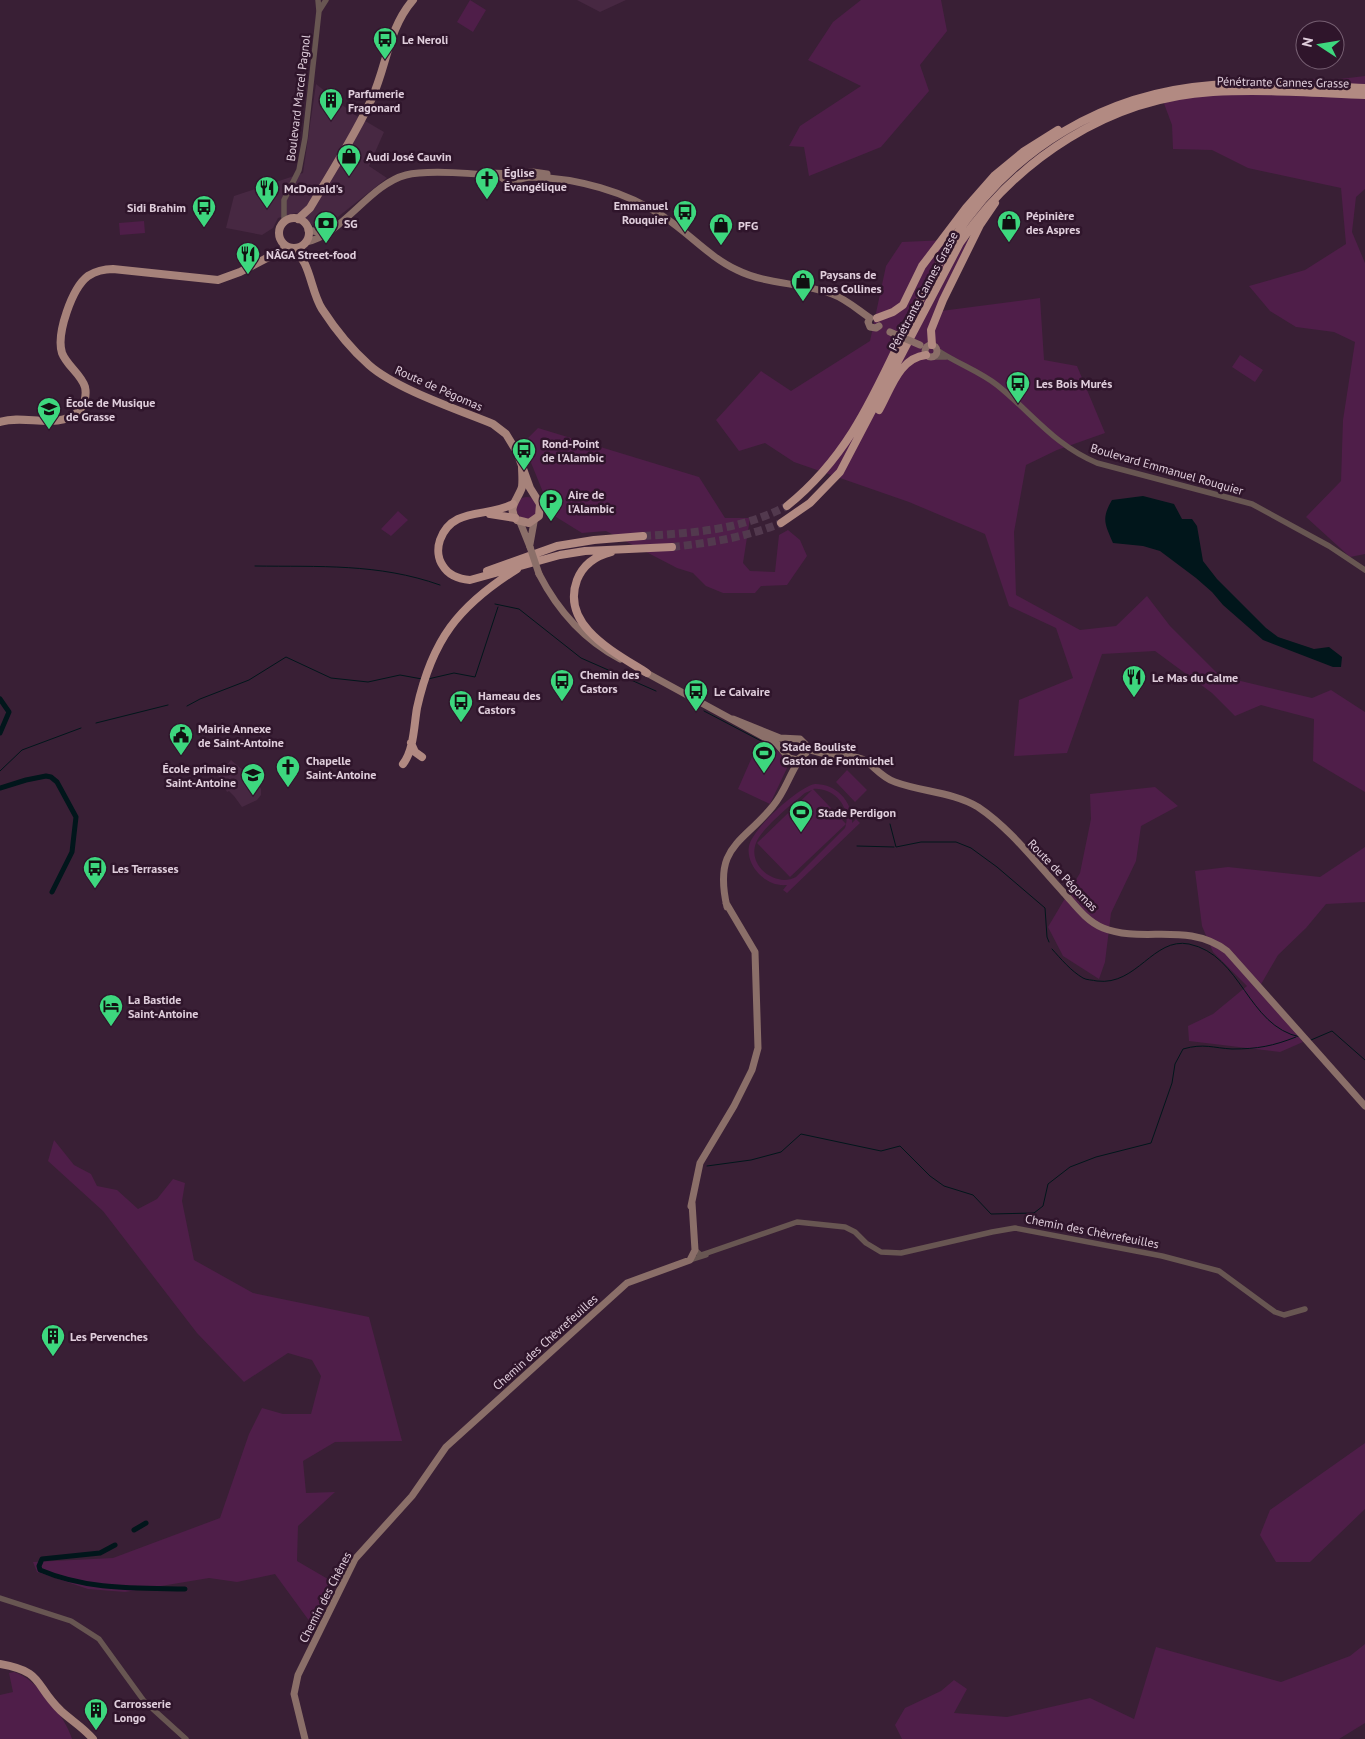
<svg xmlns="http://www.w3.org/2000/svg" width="1365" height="1739" font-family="'PT Sans',sans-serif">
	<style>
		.built { fill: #472842 }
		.green { fill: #4f1e49; fill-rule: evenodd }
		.water { fill: #01161b }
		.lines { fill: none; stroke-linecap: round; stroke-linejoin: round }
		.stream { stroke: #01161b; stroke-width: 1 }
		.canal { stroke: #01161b; stroke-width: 5 }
		.trunk-tunnel { stroke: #52394e; stroke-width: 8; stroke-dasharray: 8 4; stroke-linecap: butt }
		.tertiary { stroke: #685652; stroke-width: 5.5 }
		.secondary { stroke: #8b6f69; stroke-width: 7 }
		.primary { stroke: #a6827a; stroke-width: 8 }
		.trunk { stroke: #b28a82; stroke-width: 8 }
		.secondary-bridge { stroke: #8b6f69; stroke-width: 7 }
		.labels { text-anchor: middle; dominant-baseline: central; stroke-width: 5; stroke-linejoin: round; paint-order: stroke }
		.poi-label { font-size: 12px; font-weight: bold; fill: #e0cedc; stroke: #2f152b; text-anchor: start }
		.street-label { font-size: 12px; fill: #e0cedc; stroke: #2f152b }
	</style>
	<rect width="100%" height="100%" fill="#391f35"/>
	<path class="built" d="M 577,0 L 626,0 L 600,12 Z
		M 316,84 L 355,115 L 384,132 L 369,166 L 387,178 L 334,220 L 318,229 L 296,213 L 278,218 L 273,228 L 262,235 L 226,228 L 234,196 L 303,173 Z
		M 231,760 L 257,782 L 261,789 L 261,795 L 257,800 L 242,807 L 234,796 L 229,791 L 227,792 L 218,775 Z"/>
	<path class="green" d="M 470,0 L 486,10 L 473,32 L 457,22 Z
		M 861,0 L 941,0 L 947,31 L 920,65 L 929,91 L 881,147 L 809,176 L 804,147 L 789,146 L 800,126 L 861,86 L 808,60 L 833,22 Z
		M 1365,76 L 1365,189 L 1356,197 L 1352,232 L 1365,263 L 1365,554 L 1350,557 L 1306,517 L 1341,481 L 1343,420 L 1355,342 L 1334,332 L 1296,327 L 1270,311 L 1249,286 L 1305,270 L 1346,244 L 1341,188 L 1248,168 L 1212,150 L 1173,149 L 1172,125 L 1159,90 L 1225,80 L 1340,79 Z
		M 144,221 L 145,233 L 120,235 L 119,223 Z
		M 969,239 L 941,311 L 1040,298 L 1044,360 L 1077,366 L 1105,433 L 1057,450 L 1026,465 L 1014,532 L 1016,595 L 1080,630 L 1116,626 L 1147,596 L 1170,626 L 1220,676 L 1312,698 L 1331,690 L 1365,712 L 1365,792 L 1313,761 L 1314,719 L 1261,705 L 1235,716 L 1212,693 L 1155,651 L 1102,654 L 1067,753 L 1014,756 L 1019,700 L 1073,678 L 1056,628 L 1009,606 L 985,534 L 909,502 L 794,462 L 765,443 L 739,451 L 716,420 L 761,371 L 791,391 L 870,341 L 886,266 L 902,242 Z
		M 1240,355 L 1263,370 L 1255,382 L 1232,367 Z
		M 538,428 L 699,477 L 725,518 L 750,518 L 743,563 L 750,571 L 775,572 L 779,535 L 788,530 L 800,540 L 807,556 L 787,585 L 761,586 L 755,593 L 723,593 L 706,586 L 693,573 L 677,568 L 606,531 L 582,533 L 548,512 L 547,502 L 523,443 Z
		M516 508a11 11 0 1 1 22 0a11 11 0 1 1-22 0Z
		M 398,511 L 408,520 L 391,536 L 381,529 Z
		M 759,741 C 771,746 787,754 787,768 L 770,804 L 738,789 Z
		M 847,770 L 867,790 L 855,802 L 836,782 Z
		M 815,784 C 836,784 853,801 852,823 L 856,819 L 860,823 L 787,893 L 783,890 L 787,885 C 776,886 767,882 759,874 C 752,867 747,856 749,846 C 752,829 798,787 815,784 ZM 813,789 C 834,787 852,808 845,828 L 796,877 C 776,888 747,866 756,843 C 761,829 793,803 805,793 L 812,790 L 757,843 L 790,877 L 846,824 Z
		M 1155,787 L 1178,806 L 1141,826 L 1136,861 L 1111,913 L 1105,962 L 1099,979 L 1063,956 L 1048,927 L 1080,873 L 1091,819 L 1090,794 Z
		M 1365,847 L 1365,902 L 1326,904 L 1306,928 L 1278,955 L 1260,986 L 1303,1042 L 1280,1052 L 1189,1041 L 1188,1026 L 1213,1014 L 1247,986 L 1213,952 L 1202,926 L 1195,871 L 1228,867 L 1320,877 Z
		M 54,1140 L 74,1165 L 91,1174 L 97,1186 L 117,1190 L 138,1209 L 157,1199 L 173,1179 L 185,1183 L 182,1201 L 194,1260 L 253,1293 L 369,1317 L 402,1441 L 335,1442 L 303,1461 L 306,1493 L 335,1492 L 298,1526 L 297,1561 L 333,1582 L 310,1622 L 275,1574 L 237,1582 L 209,1578 L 125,1592 L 88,1589 L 37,1572 L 33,1562 L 113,1558 L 220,1518 L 249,1434 L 262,1408 L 283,1414 L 311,1414 L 321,1376 L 312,1360 L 288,1353 L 244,1382 L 197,1333 L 103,1211 L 48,1161 Z
		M 1365,1443 L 1365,1509 L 1310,1562 L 1276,1562 L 1260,1535 L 1270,1510 Z
		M 1365,1644 L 1365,1723 L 1339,1739 L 902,1739 L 895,1725 L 905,1708 L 941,1691 L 954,1680 L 967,1689 L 954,1713 L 1007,1717 L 1090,1698 L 1134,1719 L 1156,1647 L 1281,1682 L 1350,1656 Z
		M 14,1672 C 36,1678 66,1718 72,1739 L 0,1739 L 0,1695 L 13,1692 L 9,1673 Z"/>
	<path class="water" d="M 1143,496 L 1174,504 L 1182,519 L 1192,519 L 1197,526 L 1203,561 L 1217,579 L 1266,628 L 1278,637 L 1314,649 L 1329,647 L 1342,657 L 1341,667 L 1333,667 L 1263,640 L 1223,605 L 1212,592 L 1196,578 L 1160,551 L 1143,546 L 1113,543 C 1105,524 1101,519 1112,500 Z"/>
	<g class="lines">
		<path class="stream" d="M 255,566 C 319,567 378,563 440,585
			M 495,604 L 519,609 L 581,658 L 656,691
			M 428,679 L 454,673 L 475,677 L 498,607
			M 187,706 L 200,699 L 249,680 L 286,657 L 331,678 L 368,682 L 400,675 L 422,679
			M 704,711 L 763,742
			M 96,723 L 168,705
			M 0,771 L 22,750 L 81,728
			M 890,824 L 896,847 L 921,842 L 956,842 L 971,848 L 997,867 L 1045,908 L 1047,937 L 1049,942
			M 857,846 L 894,847
			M 1052,949 C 1061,959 1071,971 1083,978 C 1086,980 1093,980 1097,981 C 1137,986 1153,937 1189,944 C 1242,955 1247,1026 1300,1037
			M 1311,1040 L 1332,1031 L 1365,1060
			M 707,1166 L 751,1160 L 781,1152 L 801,1134 L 881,1151 L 900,1146 L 930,1176 L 944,1186 L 973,1195 L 991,1214 L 1034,1213 L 1043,1206 L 1048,1184 L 1070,1167 L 1096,1157 L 1151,1143 L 1172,1083 L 1175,1064 L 1183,1049 C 1204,1043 1213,1048 1232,1049 C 1258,1049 1273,1046 1296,1037"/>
		<path class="canal" d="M 0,699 L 9,712 L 0,733
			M 0,788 L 26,780 L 46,776 L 51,777 L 57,782 L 76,817 L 72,852 L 52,892
			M 134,1530 L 146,1523
			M 115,1545 L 100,1553 L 42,1559 L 39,1566 L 40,1570 C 87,1590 135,1588 185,1589"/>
		<path class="trunk-tunnel" d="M 643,536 C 693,533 741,530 787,506
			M 672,547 C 709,543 747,537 781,523"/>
		<path class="tertiary" d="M 319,11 L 326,0
			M 284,221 L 284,200 L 299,170 L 305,138 L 319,11 L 318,0
			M 937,350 C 956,363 979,371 997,385 C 1032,413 1054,445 1097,463 L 1252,504 L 1329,546 L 1365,570
			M 934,357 L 946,357
			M 695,1250 L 701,1255 L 710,1252 L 797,1222 L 845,1227 L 855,1232 L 866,1243 L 881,1252 L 901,1253 L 992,1232 L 1015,1228 L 1162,1256 L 1219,1271 L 1275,1312 L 1284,1315 L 1305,1309
			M 690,1260 L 706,1255
			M 0,1598 L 71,1621 L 99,1639 L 144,1701 L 186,1739"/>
		<path class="secondary" d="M 489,173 L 514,174 L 533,172 L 547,174
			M 308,230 L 318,232 L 327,228
			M 306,242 C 341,236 370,184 406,175 C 425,170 480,173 500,177 C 503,178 507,182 510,182 C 513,182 524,177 531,177 C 576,178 626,191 664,217 C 689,233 709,257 737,270 C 767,285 801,282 832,294 C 846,299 858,310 870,318
			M 870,318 L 868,322 L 870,327 L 876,328 L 879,326
			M925 351a6 6 0 1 1 12 0a6 6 0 1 1-12 0Z
			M 520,522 L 530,547
			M 530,544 L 534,522
			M 539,574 C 558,611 584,640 620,659
			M 643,671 L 777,744 L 789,758 L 797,760 L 806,753 L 806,745 L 800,739 L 780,738 L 733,719
			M 806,748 C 823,757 844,752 862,759 C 872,763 880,777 895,782 C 922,792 953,792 978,807 C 1011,829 1037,864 1064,893 C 1075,905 1086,921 1103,928 C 1143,944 1187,921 1227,951 L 1365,1106
			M 727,907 C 713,846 742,844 773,806 C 785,792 790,773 800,759
			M 691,1206 L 700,1163 L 734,1106 L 752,1070 L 758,1048 L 755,952 L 726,903
			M 305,1739 L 294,1694 L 298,1675 L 355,1559 L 412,1496 L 446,1447 L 627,1283 L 690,1260 L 695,1250 L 692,1203"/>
		<path class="primary" d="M279 233a15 15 0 1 1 30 0a15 15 0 1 1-30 0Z
			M 298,219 L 310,208 C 331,172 355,136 372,98 C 387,65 388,29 413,0
			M 292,248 C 311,261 310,290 322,309 C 335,329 351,349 369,365 C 396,389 459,410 493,424 L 506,434 L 517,452 L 530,488 L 540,504 L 539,516 L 529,523 L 517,520 C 506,508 518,500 522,487 C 523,480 522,473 522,466
			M 0,422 C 24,414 58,430 78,412 C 84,406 87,396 85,387 C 81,374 67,366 62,353 C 56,334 72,288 88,276 C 96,271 104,269 113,269 L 218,280 L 240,272 L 288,247
			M 0,1664 C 45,1672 33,1684 61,1711 C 72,1721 84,1728 93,1739"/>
		<path class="trunk" d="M 877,318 L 893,312 L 903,305 L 922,266 L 966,208 L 995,175 L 1023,152 L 1058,130
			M 932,345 L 931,330 L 943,300 L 980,225 L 995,203
			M 879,410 C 891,389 899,358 926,355
			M 513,504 C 488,518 452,506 440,540 C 437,549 438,559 443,566 C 449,576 459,579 470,580 L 560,555 L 585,551 L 672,547
			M 787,506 C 848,457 873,397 906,328 C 921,298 936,267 954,238 C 1013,148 1105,93 1212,85 C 1262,81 1315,86 1365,88
			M 490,514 L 515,518
			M 781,523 L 810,503 L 840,472 L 960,243 C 1017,159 1109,98 1213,92 C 1263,89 1314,93 1365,95
			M 611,552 C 595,556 583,565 577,580 C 560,626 616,653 647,673
			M 487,571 L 557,546 L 594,540 L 643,536
			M 411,743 L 415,752 L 422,757
			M 403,764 C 414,750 414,725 417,708 C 432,640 458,606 517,569"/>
		<path class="secondary-bridge" d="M 890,332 L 920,345
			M 530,547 L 539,574"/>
	</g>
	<defs>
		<g id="bus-pin" transform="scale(1.25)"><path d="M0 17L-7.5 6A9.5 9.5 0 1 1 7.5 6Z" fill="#3dd77e" stroke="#2f152b"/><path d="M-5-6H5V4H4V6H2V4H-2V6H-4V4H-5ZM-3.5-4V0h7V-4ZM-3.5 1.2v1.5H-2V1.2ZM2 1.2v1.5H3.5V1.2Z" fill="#111"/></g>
		<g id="building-pin" transform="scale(1.25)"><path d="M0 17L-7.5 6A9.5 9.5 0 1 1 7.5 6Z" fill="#3dd77e" stroke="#2f152b"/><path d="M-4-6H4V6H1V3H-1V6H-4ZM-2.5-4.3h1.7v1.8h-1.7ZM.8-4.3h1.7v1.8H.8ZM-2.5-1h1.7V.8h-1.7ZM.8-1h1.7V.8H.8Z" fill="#111"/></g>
		<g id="shop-pin" transform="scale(1.25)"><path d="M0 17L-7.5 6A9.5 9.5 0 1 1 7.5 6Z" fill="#3dd77e" stroke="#2f152b"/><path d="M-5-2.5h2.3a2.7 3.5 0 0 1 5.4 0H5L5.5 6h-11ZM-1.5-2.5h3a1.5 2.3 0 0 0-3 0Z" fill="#111"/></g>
		<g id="church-pin" transform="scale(1.25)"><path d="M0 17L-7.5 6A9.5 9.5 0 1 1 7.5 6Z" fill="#3dd77e" stroke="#2f152b"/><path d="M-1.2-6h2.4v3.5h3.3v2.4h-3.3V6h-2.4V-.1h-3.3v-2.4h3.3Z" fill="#111"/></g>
		<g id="restaurant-pin" transform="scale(1.25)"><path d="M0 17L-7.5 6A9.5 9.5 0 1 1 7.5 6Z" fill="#3dd77e" stroke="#2f152b"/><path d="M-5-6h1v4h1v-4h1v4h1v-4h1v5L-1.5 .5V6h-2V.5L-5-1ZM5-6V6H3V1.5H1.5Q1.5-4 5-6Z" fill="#111"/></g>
		<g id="bank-pin" transform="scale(1.25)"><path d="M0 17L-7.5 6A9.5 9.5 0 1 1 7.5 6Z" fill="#3dd77e" stroke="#2f152b"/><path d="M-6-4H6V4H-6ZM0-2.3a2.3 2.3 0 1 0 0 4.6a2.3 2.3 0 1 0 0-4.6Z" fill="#111"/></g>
		<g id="school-pin" transform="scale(1.25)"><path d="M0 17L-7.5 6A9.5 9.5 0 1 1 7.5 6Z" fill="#3dd77e" stroke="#2f152b"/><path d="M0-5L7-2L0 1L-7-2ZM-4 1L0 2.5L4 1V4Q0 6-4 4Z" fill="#111"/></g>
		<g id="parking-pin" transform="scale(1.25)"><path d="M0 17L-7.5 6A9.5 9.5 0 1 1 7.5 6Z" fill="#3dd77e" stroke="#2f152b"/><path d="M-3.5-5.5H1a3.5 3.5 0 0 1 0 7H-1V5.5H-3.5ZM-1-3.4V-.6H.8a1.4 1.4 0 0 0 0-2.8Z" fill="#111"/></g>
		<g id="civic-pin" transform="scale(1.25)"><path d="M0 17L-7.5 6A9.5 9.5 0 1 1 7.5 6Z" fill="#3dd77e" stroke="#2f152b"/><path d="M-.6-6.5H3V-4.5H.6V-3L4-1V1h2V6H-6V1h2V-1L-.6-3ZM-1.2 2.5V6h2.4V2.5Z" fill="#111"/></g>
		<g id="stadium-pin" transform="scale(1.25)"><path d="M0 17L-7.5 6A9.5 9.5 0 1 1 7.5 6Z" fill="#3dd77e" stroke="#2f152b"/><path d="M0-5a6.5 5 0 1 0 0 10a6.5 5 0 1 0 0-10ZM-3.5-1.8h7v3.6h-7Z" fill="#111"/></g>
		<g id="hotel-pin" transform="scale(1.25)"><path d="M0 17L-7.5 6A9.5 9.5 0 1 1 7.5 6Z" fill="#3dd77e" stroke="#2f152b"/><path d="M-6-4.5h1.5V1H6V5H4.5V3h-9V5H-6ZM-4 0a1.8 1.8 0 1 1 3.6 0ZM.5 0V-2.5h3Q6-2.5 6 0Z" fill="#111"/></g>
	</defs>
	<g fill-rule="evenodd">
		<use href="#bus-pin" x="385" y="39"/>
		<use href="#building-pin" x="331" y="100"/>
		<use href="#shop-pin" x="349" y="156"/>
		<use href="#church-pin" x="487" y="179"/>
		<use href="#restaurant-pin" x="267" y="188"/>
		<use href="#bus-pin" x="204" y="207"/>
		<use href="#bus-pin" x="685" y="212"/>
		<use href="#shop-pin" x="1009" y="222"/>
		<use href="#bank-pin" x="326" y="223"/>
		<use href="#shop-pin" x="721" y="225"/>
		<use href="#restaurant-pin" x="248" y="254"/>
		<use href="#shop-pin" x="803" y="281"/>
		<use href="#bus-pin" x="1018" y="383"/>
		<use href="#school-pin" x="49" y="409"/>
		<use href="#bus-pin" x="524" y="450"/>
		<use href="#parking-pin" x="551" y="501"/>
		<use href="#restaurant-pin" x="1134" y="677"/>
		<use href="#bus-pin" x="562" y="681"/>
		<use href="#bus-pin" x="696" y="691"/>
		<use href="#bus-pin" x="461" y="702"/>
		<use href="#civic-pin" x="181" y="735"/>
		<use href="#stadium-pin" x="764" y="753"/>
		<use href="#church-pin" x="288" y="767"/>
		<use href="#school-pin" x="253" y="775"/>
		<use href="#stadium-pin" x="801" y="812"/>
		<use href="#bus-pin" x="95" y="868"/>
		<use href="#hotel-pin" x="111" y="1006"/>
		<use href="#building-pin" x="53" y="1336"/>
		<use href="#building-pin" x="96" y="1710"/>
	</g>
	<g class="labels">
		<g class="poi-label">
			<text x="402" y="39">Le Neroli</text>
			<text x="348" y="93">Parfumerie<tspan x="348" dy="14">Fragonard</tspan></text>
			<text x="366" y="156">Audi José Cauvin</text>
			<text x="504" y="172">Église<tspan x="504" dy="14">Évangélique</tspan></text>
			<text x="284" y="188">McDonald's</text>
			<text x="668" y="205" text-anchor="end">Emmanuel<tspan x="668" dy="14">Rouquier</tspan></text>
			<text x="186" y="207" text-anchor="end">Sidi Brahim</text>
			<text x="1026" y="215">Pépinière<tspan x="1026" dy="14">des Aspres</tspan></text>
			<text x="344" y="223">SG</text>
			<text x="738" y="225">PFG</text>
			<text x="266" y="254">NÂGA Street-food</text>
			<text x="820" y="274">Paysans de<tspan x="820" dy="14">nos Collines</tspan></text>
			<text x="1036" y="383">Les Bois Murés</text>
			<text x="66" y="402">École de Musique<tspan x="66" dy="14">de Grasse</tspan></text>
			<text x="542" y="443">Rond-Point<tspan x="542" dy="14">de l'Alambic</tspan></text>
			<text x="568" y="494">Aire de<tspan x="568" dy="14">l'Alambic</tspan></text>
			<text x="580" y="674">Chemin des<tspan x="580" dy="14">Castors</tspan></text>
			<text x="1152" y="677">Le Mas du Calme</text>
			<text x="714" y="691">Le Calvaire</text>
			<text x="478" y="695">Hameau des<tspan x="478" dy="14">Castors</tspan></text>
			<text x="198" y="728">Mairie Annexe<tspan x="198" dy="14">de Saint-Antoine</tspan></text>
			<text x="782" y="746">Stade Bouliste<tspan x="782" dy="14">Gaston de Fontmichel</tspan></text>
			<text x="306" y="760">Chapelle<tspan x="306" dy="14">Saint-Antoine</tspan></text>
			<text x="236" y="768" text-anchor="end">École primaire<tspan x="236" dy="14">Saint-Antoine</tspan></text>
			<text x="818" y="812">Stade Perdigon</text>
			<text x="112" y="868">Les Terrasses</text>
			<text x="128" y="999">La Bastide<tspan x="128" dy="14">Saint-Antoine</tspan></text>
			<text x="70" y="1336">Les Pervenches</text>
			<text x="114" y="1703">Carrosserie<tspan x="114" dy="14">Longo</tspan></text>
		</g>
		<g class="street-label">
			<text transform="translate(1283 82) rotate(1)">Pénétrante Cannes Grasse</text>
			<text transform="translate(298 98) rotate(-83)">Boulevard Marcel Pagnol</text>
			<text transform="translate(923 291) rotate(-62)">Pénétrante Cannes Grasse</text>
			<text transform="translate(439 388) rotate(24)">Route de Pégomas</text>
			<text transform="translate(1167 469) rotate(16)">Boulevard Emmanuel Rouquier</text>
			<text transform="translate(1063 875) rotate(46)">Route de Pégomas</text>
			<text transform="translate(1092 1231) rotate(11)">Chemin des Chèvrefeuilles</text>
			<text transform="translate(545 1342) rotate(-42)">Chemin des Chèvrefeuilles</text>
			<text transform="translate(325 1597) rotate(-63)">Chemin des Chênes</text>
		</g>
	</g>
	<g transform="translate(1320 45) rotate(282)"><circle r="24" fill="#2f152b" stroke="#765f72"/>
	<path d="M0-4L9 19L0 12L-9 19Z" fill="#3dd77e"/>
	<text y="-8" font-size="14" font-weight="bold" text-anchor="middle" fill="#e0cedc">N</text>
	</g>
</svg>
